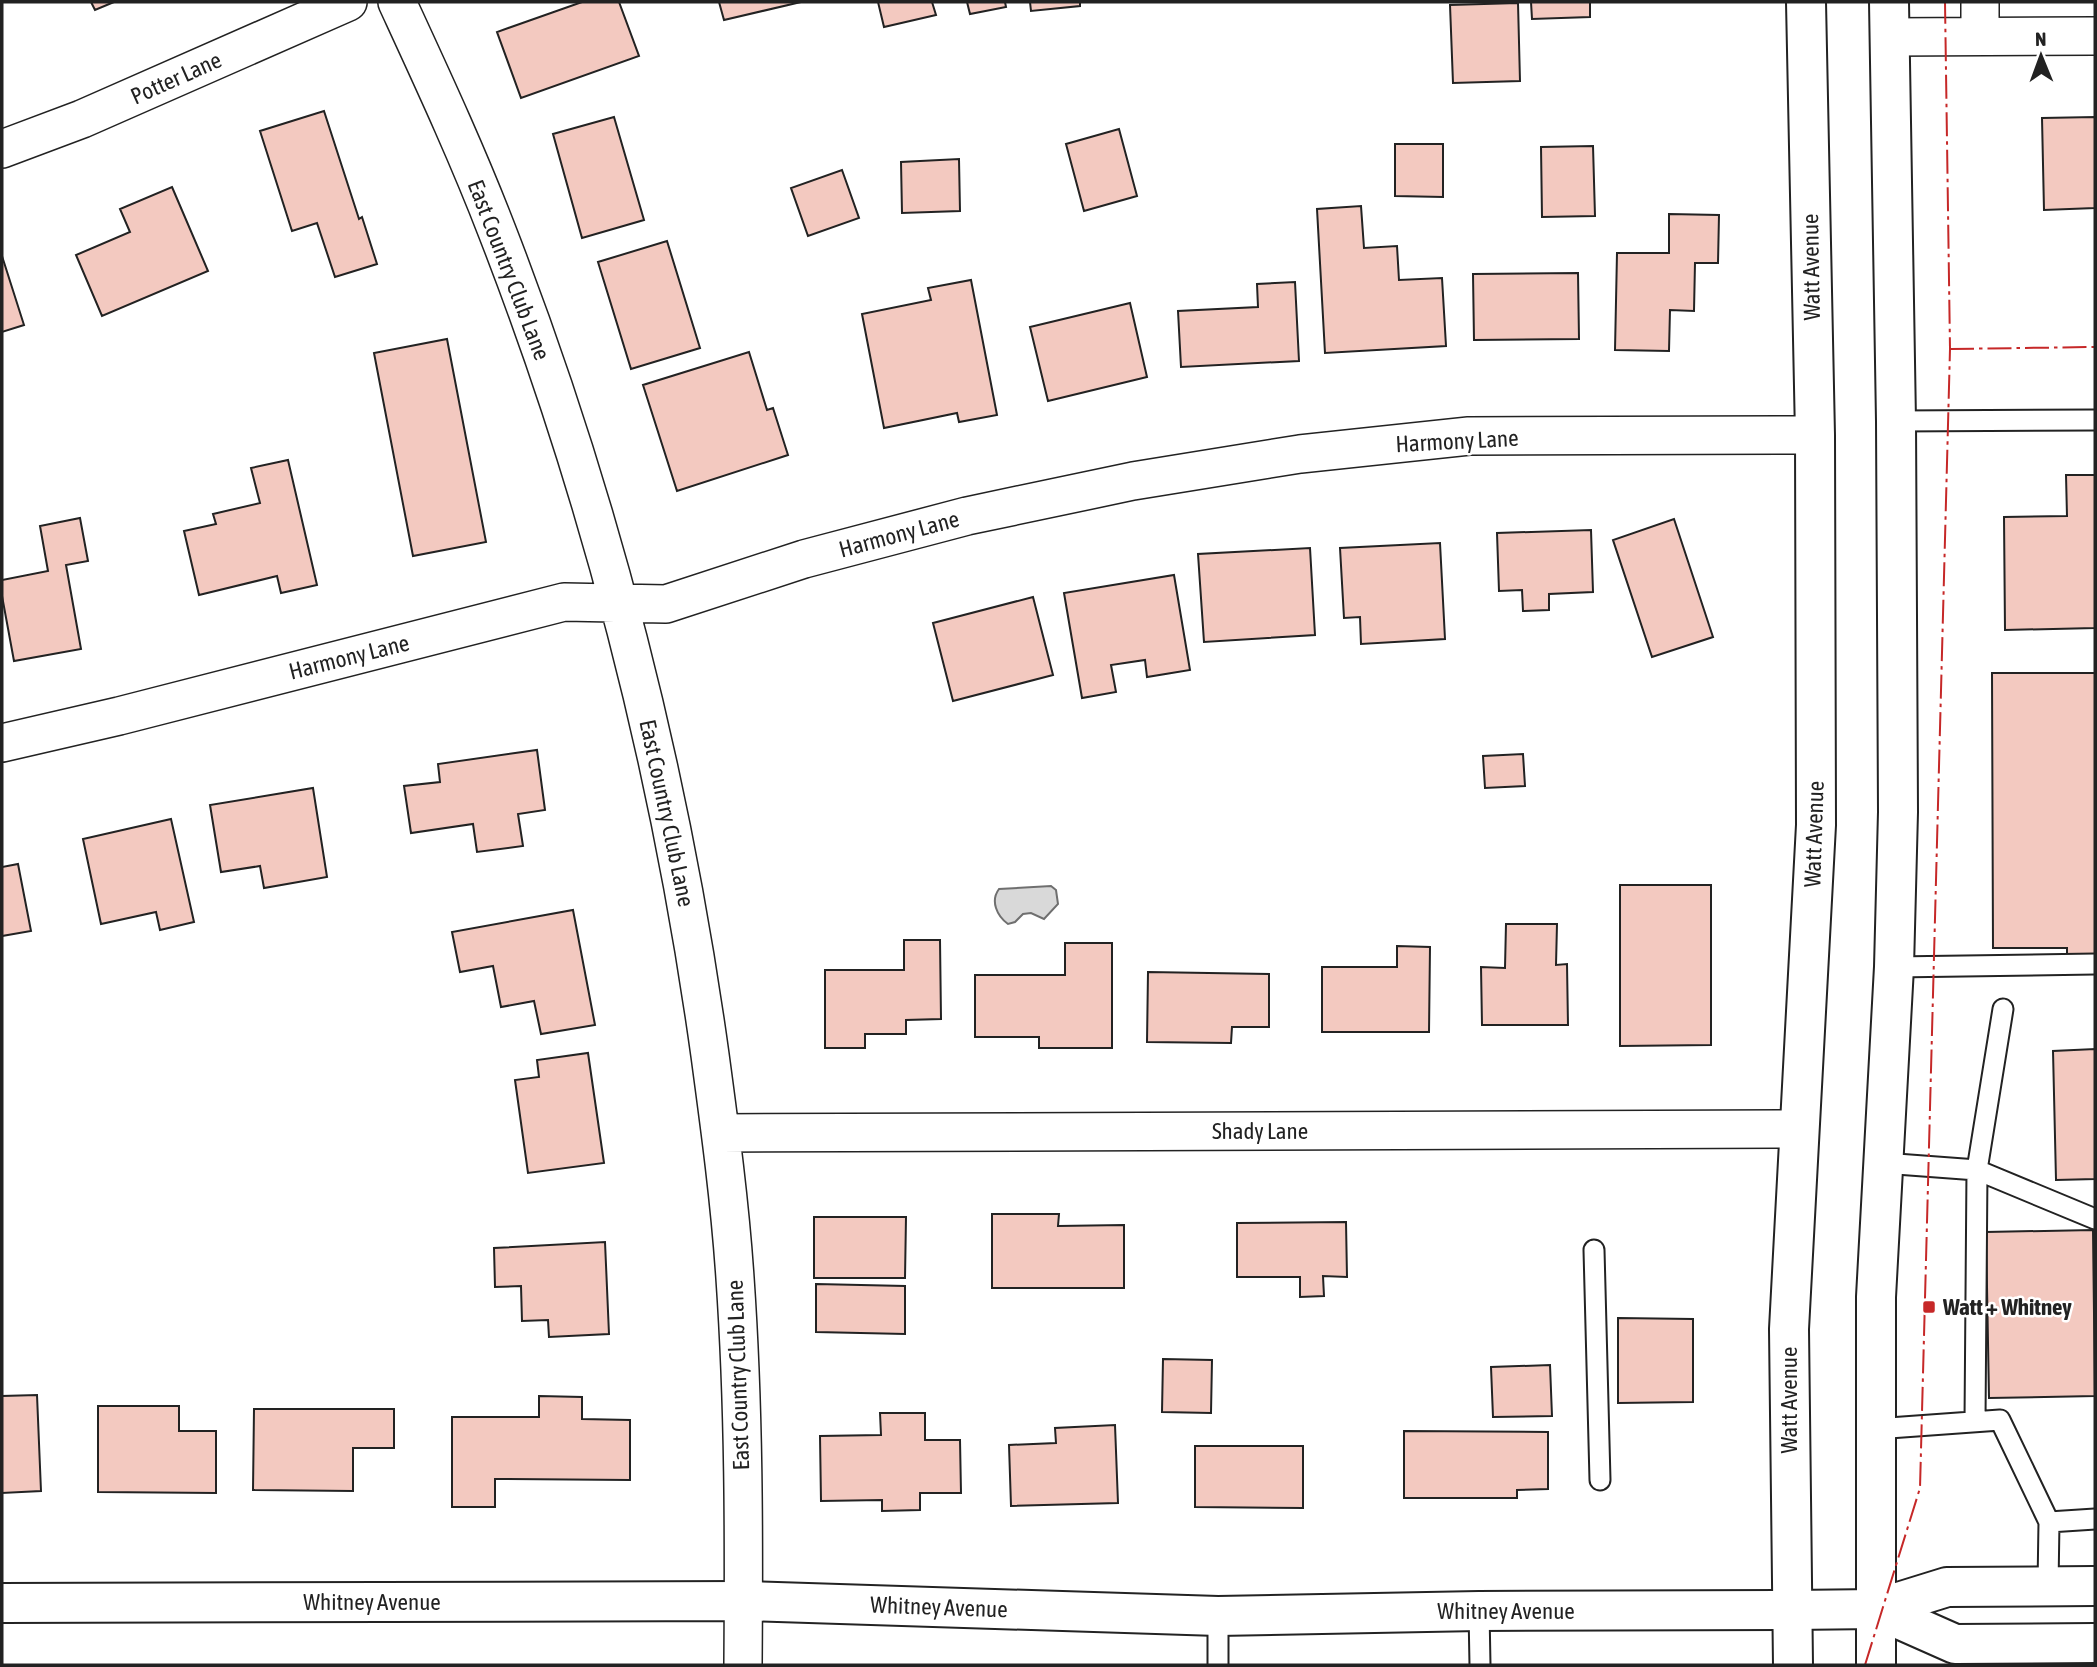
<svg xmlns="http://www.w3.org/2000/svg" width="2097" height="1667" font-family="'Asap Condensed',sans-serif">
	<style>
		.water { fill: #d9d9d9; stroke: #6f6f6f; stroke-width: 2 }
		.building { fill: #f3c9c0; stroke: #222; stroke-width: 2 }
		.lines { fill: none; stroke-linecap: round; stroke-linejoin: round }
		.service-casing { stroke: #222; stroke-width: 23 }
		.minor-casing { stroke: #222; stroke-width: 40 }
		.tertiary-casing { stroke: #222; stroke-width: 42 }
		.secondary-casing { stroke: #222; stroke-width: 42 }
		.primary-casing { stroke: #222; stroke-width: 42 }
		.service { stroke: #fff; stroke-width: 19 }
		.minor { stroke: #fff; stroke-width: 37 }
		.tertiary { stroke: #fff; stroke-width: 38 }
		.secondary { stroke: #fff; stroke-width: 38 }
		.primary { stroke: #fff; stroke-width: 38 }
		.power { stroke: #c62828; stroke-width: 2; stroke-dasharray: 24 5 3.5 5; stroke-linecap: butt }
		.poi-dot { fill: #c62828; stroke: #fff; stroke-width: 2.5 }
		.labels { text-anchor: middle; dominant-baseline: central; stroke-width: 5; stroke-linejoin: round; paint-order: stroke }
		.street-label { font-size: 23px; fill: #222; stroke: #fff }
		.poi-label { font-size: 23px; font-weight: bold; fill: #222; stroke: #fff; text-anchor: start }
	</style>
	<rect width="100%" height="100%" fill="#fff"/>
	<path class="water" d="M 1051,886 L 1056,890 L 1058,904 L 1044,919 L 1031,913 L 1023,914 L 1015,922 L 1008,924 C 997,916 990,901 999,889 Z"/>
	<path class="building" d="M 91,2 L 114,2 L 95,10 Z
		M 582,2 L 619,2 L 639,56 L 521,98 L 497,32 Z
		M 719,2 L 801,2 L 724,20 Z
		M 878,2 L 932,2 L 936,15 L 884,27 Z
		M 967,2 L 1005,2 L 1006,7 L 970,14 Z
		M 1030,2 L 1080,2 L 1080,6 L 1031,11 Z
		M 1531,2 L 1590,2 L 1590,17 L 1532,19 Z
		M 1518,3 L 1520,81 L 1453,83 L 1450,5 Z
		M 324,111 L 359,219 L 362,217 L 377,264 L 335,277 L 317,223 L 292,231 L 260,131 Z
		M 614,117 L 644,220 L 582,238 L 553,134 Z
		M 2095,117 L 2095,208 L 2044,210 L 2042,118 Z
		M 1119,129 L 1137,196 L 1084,211 L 1066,144 Z
		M 1395,144 L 1443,144 L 1443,197 L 1395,196 Z
		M 1593,146 L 1595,216 L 1542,217 L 1541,147 Z
		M 959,159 L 960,211 L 902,213 L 901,162 Z
		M 842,170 L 859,218 L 808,236 L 791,188 Z
		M 172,187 L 208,271 L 102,316 L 76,255 L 130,232 L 120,209 Z
		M 1361,206 L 1364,248 L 1397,246 L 1399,280 L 1442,278 L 1446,346 L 1325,353 L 1317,209 Z
		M 1669,214 L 1719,215 L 1718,263 L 1695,263 L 1694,311 L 1670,310 L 1669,351 L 1615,350 L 1617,253 L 1669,253 Z
		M 667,241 L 700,348 L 631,369 L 598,262 Z
		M 2,256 L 24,325 L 2,332 Z
		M 1578,273 L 1579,339 L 1474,340 L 1473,274 Z
		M 971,280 L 997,415 L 959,422 L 957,413 L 884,428 L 862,314 L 931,300 L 928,288 Z
		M 1295,282 L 1299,361 L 1181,367 L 1178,311 L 1258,307 L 1257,284 Z
		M 1130,303 L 1147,377 L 1048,401 L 1030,327 Z
		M 447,339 L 486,542 L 413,556 L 374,353 Z
		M 749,352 L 767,410 L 773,408 L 788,455 L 677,491 L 643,385 Z
		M 288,460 L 317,585 L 281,593 L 277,576 L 199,595 L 184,531 L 216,524 L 213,514 L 260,503 L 251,468 Z
		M 2066,475 L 2095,475 L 2095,628 L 2005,630 L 2004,517 L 2067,516 Z
		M 80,518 L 88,561 L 66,565 L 81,649 L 14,661 L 2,596 L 2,580 L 48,571 L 40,526 Z
		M 1674,519 L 1713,637 L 1652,657 L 1613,540 Z
		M 1591,530 L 1593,592 L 1549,594 L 1549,610 L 1523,611 L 1522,590 L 1499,591 L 1497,533 Z
		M 1440,543 L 1445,639 L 1361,644 L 1360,617 L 1344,618 L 1340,548 Z
		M 1310,548 L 1315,635 L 1204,642 L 1198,554 Z
		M 1174,575 L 1190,670 L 1147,677 L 1145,660 L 1111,665 L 1116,692 L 1082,698 L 1064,593 Z
		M 1033,597 L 1053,675 L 953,701 L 933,623 Z
		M 1992,673 L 2095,673 L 2095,964 L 2067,964 L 2067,948 L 1993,948 Z
		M 537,750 L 545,810 L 518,814 L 523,846 L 477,852 L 473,824 L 411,833 L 404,786 L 440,782 L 438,764 Z
		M 1523,754 L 1525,786 L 1485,788 L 1483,756 Z
		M 313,788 L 327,877 L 264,888 L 260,866 L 221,872 L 210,805 Z
		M 171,819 L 194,922 L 160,930 L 156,912 L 101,924 L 83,839 Z
		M 18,864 L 31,931 L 2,936 L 2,867 Z
		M 1620,885 L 1711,885 L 1711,1045 L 1620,1046 Z
		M 573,910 L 595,1025 L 541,1034 L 534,1001 L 501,1007 L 493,966 L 460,972 L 452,932 Z
		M 1506,924 L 1557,924 L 1556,965 L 1567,964 L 1568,1025 L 1482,1025 L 1481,967 L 1505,968 Z
		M 904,940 L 940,940 L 941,1019 L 906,1020 L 906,1034 L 865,1034 L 865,1048 L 825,1048 L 825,970 L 904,970 Z
		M 1065,943 L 1112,943 L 1112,1048 L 1039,1048 L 1039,1037 L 975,1037 L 975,975 L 1065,975 Z
		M 1397,946 L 1430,947 L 1429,1032 L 1322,1032 L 1322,967 L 1397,967 Z
		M 1148,972 L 1269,974 L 1269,1027 L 1232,1027 L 1231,1043 L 1147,1042 Z
		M 2095,1049 L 2095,1179 L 2056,1180 L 2053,1051 Z
		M 588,1053 L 604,1163 L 528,1173 L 515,1080 L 539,1077 L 537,1060 Z
		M 992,1214 L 1059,1214 L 1058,1226 L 1124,1225 L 1124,1288 L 992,1288 Z
		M 814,1217 L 906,1217 L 905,1278 L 814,1278 Z
		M 1346,1222 L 1347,1277 L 1323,1276 L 1324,1296 L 1300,1297 L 1300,1277 L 1237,1277 L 1237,1223 Z
		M 2093,1230 L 2095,1396 L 1989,1398 L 1986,1232 Z
		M 605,1242 L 609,1334 L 549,1337 L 548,1320 L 522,1321 L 521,1286 L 495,1287 L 494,1248 Z
		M 816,1284 L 905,1286 L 905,1334 L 816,1332 Z
		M 1618,1318 L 1693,1319 L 1693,1402 L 1618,1403 Z
		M 1163,1359 L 1212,1360 L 1211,1413 L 1162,1412 Z
		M 1550,1365 L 1552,1416 L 1493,1417 L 1491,1367 Z
		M 37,1395 L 41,1491 L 2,1493 L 2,1396 Z
		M 539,1396 L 582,1397 L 582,1419 L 630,1420 L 630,1480 L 495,1479 L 495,1507 L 452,1507 L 452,1417 L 539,1417 Z
		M 98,1406 L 179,1406 L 179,1431 L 216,1431 L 216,1493 L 98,1492 Z
		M 254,1409 L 394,1409 L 394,1448 L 353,1448 L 353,1491 L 253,1490 Z
		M 880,1413 L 925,1413 L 925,1440 L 960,1440 L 961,1493 L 920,1493 L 920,1510 L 882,1511 L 882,1500 L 821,1501 L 820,1436 L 881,1435 Z
		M 1115,1425 L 1118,1503 L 1011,1506 L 1009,1445 L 1056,1443 L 1055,1428 Z
		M 1404,1431 L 1548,1432 L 1548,1489 L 1517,1490 L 1517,1498 L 1404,1498 Z
		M 1195,1446 L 1303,1446 L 1303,1508 L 1195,1507 Z"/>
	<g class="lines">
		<g class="service-casing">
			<path id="service" d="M 1896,421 L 2095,420
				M 1894,967 L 2095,964
				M 1883,1163 L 1977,1170 L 2003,1009
				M 1594,1250 L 1600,1480
				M 1975,1421 L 1977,1170 L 2095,1219
				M 1875,1429 L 2000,1420 L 2049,1522 L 2048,1586
				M 2049,1522 L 2095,1519
				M 1479,1611 L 1480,1665
				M 1218,1665 L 1218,1616"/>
		</g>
		<g class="minor-casing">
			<path id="minor" d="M 397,2 C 432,78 467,153 497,231 C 600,496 671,774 710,1055 C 720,1129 730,1203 735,1278 C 744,1407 744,1536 743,1665
				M 1980,2 L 1980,36
				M 1890,37 L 2095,36
				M 2,149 L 82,119 L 348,2
				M 2,743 L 119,716 L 564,602 L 666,604 L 804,559 L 967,516 L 1133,481 L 1300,454 L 1469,436 L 1815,435
				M 721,1133 L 1798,1129"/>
		</g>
		<g class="tertiary-casing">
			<path id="tertiary" d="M 2,1603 L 744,1601 L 1218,1616 L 1479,1611 L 1792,1610"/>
		</g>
		<g class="secondary-casing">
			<path id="secondary" d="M 1876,1609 L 1955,1644 L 2095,1643
				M 1792,1610 L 1876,1609 L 1947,1587 L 2095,1586"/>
		</g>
		<g class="primary-casing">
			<path id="primary" d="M 1793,1665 L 1789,1329 L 1816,825 L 1815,435 L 1806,2
				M 1876,1665 L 1876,1297 L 1894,967 L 1898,812 L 1896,421 L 1889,2"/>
		</g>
		<use href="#service" class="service"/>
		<use href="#minor" class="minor"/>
		<use href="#tertiary" class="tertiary"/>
		<use href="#secondary" class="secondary"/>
		<use href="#primary" class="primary"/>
		<path class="power" d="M 1950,349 L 2095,347
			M 1865,1665 L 1920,1488 L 1950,349 L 1945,2"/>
	</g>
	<rect class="poi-dot" x="1922" y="1300" width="14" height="14" rx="3.5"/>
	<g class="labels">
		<g class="street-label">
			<text transform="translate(176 78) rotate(-24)">Potter Lane</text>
			<text transform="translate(1811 267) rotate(-91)">Watt Avenue</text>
			<text transform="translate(509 270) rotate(69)">East Country Club Lane</text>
			<text transform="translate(1457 441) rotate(-3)">Harmony Lane</text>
			<text transform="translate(899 534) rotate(-15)">Harmony Lane</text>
			<text transform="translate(349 657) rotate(-14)">Harmony Lane</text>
			<text transform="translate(667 813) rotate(78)">East Country Club Lane</text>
			<text transform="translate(1814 834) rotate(-88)">Watt Avenue</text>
			<text x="1260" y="1131">Shady Lane</text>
			<text transform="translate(738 1375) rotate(-92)">East Country Club Lane</text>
			<text transform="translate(1789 1400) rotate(-90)">Watt Avenue</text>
			<text x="372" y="1602">Whitney Avenue</text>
			<text transform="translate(939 1607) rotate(2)">Whitney Avenue</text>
			<text x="1506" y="1611">Whitney Avenue</text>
		</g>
		<g class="poi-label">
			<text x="1943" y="1307">Watt + Whitney</text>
		</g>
	</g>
	<rect width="2097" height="1667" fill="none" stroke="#222222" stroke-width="7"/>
	<g transform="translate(2041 56) rotate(359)" stroke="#ffffff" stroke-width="5" paint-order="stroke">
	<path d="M0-5L12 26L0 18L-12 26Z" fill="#222222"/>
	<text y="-10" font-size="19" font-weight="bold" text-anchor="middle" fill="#222222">N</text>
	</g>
</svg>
